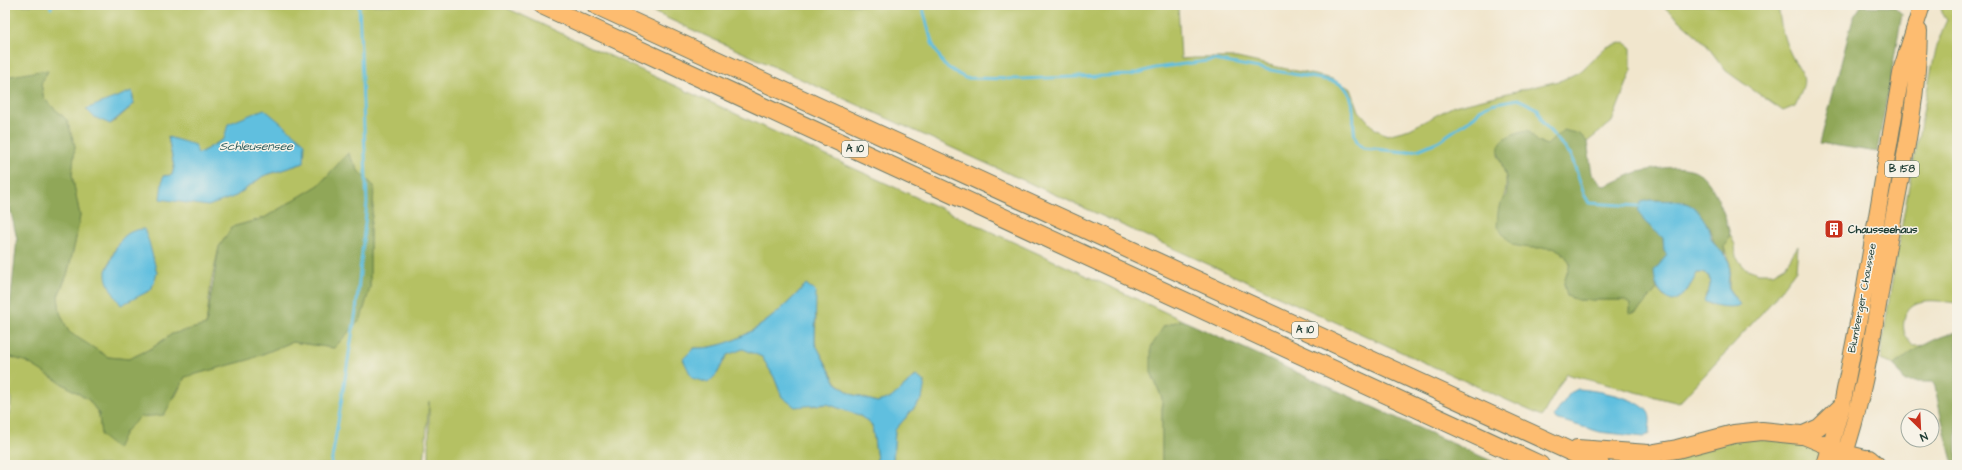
<svg xmlns="http://www.w3.org/2000/svg" width="1962" height="470" font-family="'Architects Daughter',sans-serif">
	<style>
		.green { fill: #b5c163; stroke: #6a7f4c; fill-rule: evenodd }
		.forest { fill: #90a759; stroke: #587246 }
		.water { fill: #60bfdf; stroke: #407e8a }
		.lines { fill: none; stroke-linecap: round; stroke-linejoin: round }
		.stream { stroke: #60bfdf; stroke-width: 3 }
		.primary-casing { stroke: #68786a; stroke-width: 18 }
		.motorway-casing { stroke: #68786a; stroke-width: 20 }
		.primary { stroke: #fdbc6f; stroke-width: 16 }
		.motorway { stroke: #fdbc6f; stroke-width: 18 }
		.labels { text-anchor: middle; dominant-baseline: central; stroke-width: 3; stroke-linejoin: round; paint-order: stroke }
		.shield { fill: #f7f3e8; stroke: #60746a; stroke-width: 1 }
		.shield-label { font-size: 10px; font-weight: bold; fill: #1f3d34 }
		.poi-label { font-size: 11px; font-weight: bold; fill: #1f3d34; stroke: #f7f3e8; text-anchor: start }
		.street-label { font-size: 11px; fill: #1f3d34; stroke: #f7f3e8 }
		.water-label { font-size: 12px; font-style: italic; fill: #2f5e5f; stroke: #f7f3e8 }
	</style>
	<rect width="100%" height="100%" fill="#f7f3e8"/>
	<filter id="ink" filterUnits="userSpaceOnUse"><feTurbulence type="fractalNoise" baseFrequency=".025" numOctaves="2"/><feDisplacementMap in="SourceGraphic" scale="8" xChannelSelector="R" yChannelSelector="G"/><feConvolveMatrix kernelMatrix="1 2 1 2 8 2 1 2 1" color-interpolation-filters="sRGB"/></filter>
	<filter id="wash" filterUnits="userSpaceOnUse"><feTurbulence type="fractalNoise" baseFrequency=".012" numOctaves="4" result="noise"/><feDisplacementMap in="SourceGraphic" scale="16" xChannelSelector="R" yChannelSelector="G"/><feGaussianBlur stdDeviation="0.9" result="paint"/><feColorMatrix in="noise" values="0 0 0 0 0 0 0 0 0 0 0 0 0 0 0 0 0 1.4 0 .05"/><feComposite in="paint" operator="in"/></filter>
	<g filter="url(#wash)">
		<rect width="100%" height="100%" fill="#f1e6cd"/>
		<path class="green" d="M 5,5 L 500,5 L 1182,320 L 1164,326 L 1151,372 L 1162,398 L 1162,465 L 896,465 L 893,459 L 895,430 L 922,399 L 915,376 L 891,399 L 877,402 L 851,394 L 836,382 L 815,343 L 816,316 L 806,284 C 783,310 750,339 715,346 C 708,348 701,348 694,348 L 717,374 L 727,355 L 743,348 L 762,357 L 774,377 L 782,397 L 812,406 L 827,404 L 859,415 L 872,425 L 877,459 L 876,465 L 429,465 L 429,401 L 424,465 L 5,465 L 5,420 L 10,412 L 11,400 L 5,355 L 27,362 L 89,400 L 99,414 L 101,436 L 125,432 L 140,417 L 175,397 L 185,377 L 248,360 L 292,342 L 334,348 L 370,288 L 370,229 L 373,208 L 374,186 L 359,172 L 348,153 L 319,185 L 264,218 L 232,227 L 219,247 L 211,283 L 206,325 L 172,334 L 152,348 L 129,359 L 108,357 L 69,333 L 60,313 L 58,296 L 67,275 L 75,243 L 80,216 L 72,175 L 75,146 L 67,120 L 44,99 L 41,84 L 47,72 L 5,77 ZM 132,91 L 134,104 L 114,122 L 110,124 L 105,121 ZM 168,137 L 198,154 L 224,139 L 304,163 L 263,176 L 236,196 L 163,176 L 172,175 L 174,167 ZM 118,243 L 153,261 L 157,273 L 151,290 L 106,271 Z
			M 638,5 L 1178,5 L 1181,59 L 1194,58 L 1237,58 L 1332,79 L 1351,89 L 1359,111 L 1375,129 L 1387,135 L 1410,129 L 1454,106 L 1562,80 L 1581,71 L 1606,47 L 1624,42 L 1631,47 L 1631,72 L 1612,122 L 1587,142 L 1580,134 L 1547,145 L 1538,142 L 1498,155 C 1507,176 1510,187 1499,207 L 1532,248 C 1550,247 1561,245 1570,264 L 1564,283 L 1567,296 L 1578,300 L 1624,300 L 1630,304 L 1629,313 L 1637,312 L 1657,289 L 1664,297 L 1687,291 L 1697,273 L 1702,273 L 1709,276 L 1710,287 L 1705,296 L 1709,304 L 1740,305 L 1729,289 L 1730,264 L 1724,247 L 1730,234 L 1735,245 L 1736,257 L 1745,268 L 1758,273 L 1773,273 L 1785,266 L 1798,246 L 1796,270 L 1771,303 L 1679,403 L 1566,374 L 1542,416 Z
			M 1662,5 L 1778,5 C 1780,20 1782,36 1789,50 C 1801,78 1812,72 1795,106 L 1783,111 L 1726,71 L 1705,43 Z
			M 1941,5 L 1957,5 L 1957,303 C 1936,301 1908,294 1904,321 C 1902,331 1906,338 1913,346 L 1927,345 L 1907,355 L 1895,365 L 1880,360 C 1891,280 1906,202 1921,123 C 1927,94 1934,44 1947,20 L 1941,13 Z
			M 1765,435 L 1823,448 L 1820,465 L 1624,465 L 1604,456 Z"/>
		<path class="forest" d="M 1861,6 L 1895,7 L 1902,14 L 1877,152 L 1820,143 L 1853,18 Z
			M 40,71 L 48,71 L 41,84 L 44,99 L 67,120 L 75,146 L 72,175 L 80,216 L 75,243 L 67,275 L 58,296 L 60,313 L 69,332 L 108,357 L 129,359 L 152,348 L 172,334 L 206,325 L 219,247 L 232,227 L 264,218 L 319,185 L 348,153 L 359,172 L 374,186 L 373,208 L 370,229 L 370,288 L 361,319 L 334,348 L 292,342 L 248,360 L 185,377 L 164,415 L 140,417 L 125,432 L 117,449 L 101,436 L 99,414 L 89,400 L 27,362 L 5,355 L 17,239 L 5,186 L 5,77 Z
			M 1528,130 L 1538,142 L 1547,145 L 1563,130 L 1580,134 L 1587,142 L 1592,174 L 1604,186 C 1616,183 1627,175 1638,172 C 1654,169 1673,165 1690,169 C 1712,173 1725,215 1730,234 L 1724,247 L 1725,255 C 1711,246 1714,235 1706,223 C 1701,215 1691,208 1684,201 L 1650,200 L 1656,231 L 1663,238 L 1664,251 L 1667,255 C 1659,266 1653,276 1657,289 L 1637,312 L 1629,314 L 1630,304 L 1624,300 L 1578,300 L 1567,296 L 1564,283 L 1570,264 C 1561,245 1552,248 1534,248 C 1526,248 1519,246 1512,245 L 1497,227 C 1498,220 1497,211 1500,205 C 1501,202 1505,198 1506,195 C 1514,165 1473,141 1528,130 Z
			M 1182,320 L 1500,465 L 1162,465 L 1162,398 L 1151,372 L 1151,347 L 1164,326 Z
			M 1957,332 L 1957,465 L 1953,465 L 1940,412 L 1934,382 L 1905,382 L 1895,365 C 1910,352 1937,336 1957,332 Z"/>
		<path class="water" d="M 132,91 L 134,104 L 110,124 L 94,117 L 86,109 Z
			M 264,109 L 305,143 L 304,163 L 263,176 L 236,196 L 208,206 L 160,199 L 163,176 L 172,175 L 174,167 L 168,137 L 195,145 L 198,154 L 224,139 L 228,124 Z
			M 1650,200 C 1677,202 1691,196 1706,223 C 1709,228 1709,235 1712,240 C 1717,249 1725,253 1729,262 C 1732,270 1726,281 1729,290 C 1732,295 1737,300 1740,305 C 1732,309 1712,306 1704,301 L 1710,287 L 1709,276 L 1702,273 L 1697,273 C 1691,285 1685,297 1672,301 C 1658,294 1655,285 1654,271 L 1667,255 L 1664,251 L 1663,238 L 1645,222 L 1638,211 L 1641,202 Z
			M 144,229 L 149,242 L 157,273 L 151,290 L 121,305 C 115,296 105,283 106,272 C 106,269 109,266 110,263 C 116,246 122,230 144,229 Z
			M 806,284 L 816,292 L 815,343 L 836,383 L 851,394 L 877,402 L 891,398 L 916,376 L 925,382 L 922,399 L 895,430 L 893,459 L 896,465 L 876,465 L 877,459 L 872,425 L 859,415 L 827,404 L 795,407 L 782,397 L 774,377 L 762,357 L 743,349 L 727,355 L 717,374 L 708,383 L 692,378 L 683,359 L 694,348 C 701,348 708,348 715,346 C 750,339 783,310 806,284 Z
			M 1578,389 C 1595,390 1638,397 1648,412 C 1652,418 1649,427 1649,434 L 1644,437 L 1600,432 L 1556,419 L 1554,416 L 1570,393 Z"/>
		<g class="lines">
			<path class="stream" d="M 51,5 L 51,8
				M 922,5 L 932,43 L 944,65 L 965,78 L 1019,79 L 1131,75 L 1155,68 L 1214,60 L 1332,81 C 1336,82 1341,84 1344,87 C 1362,104 1345,136 1363,148 L 1406,152 L 1420,149 L 1439,141 L 1475,116 L 1481,109 L 1491,104 L 1518,99 L 1538,109 L 1543,123 L 1571,155 L 1584,194 L 1589,203 L 1639,206
				M 331,465 L 356,311 L 367,203 L 359,5"/>
		</g>
	</g>
	<g filter="url(#ink)">
		<g class="lines">
			<g class="primary-casing">
				<path id="primary" d="M 1801,435 L 1845,453 L 1869,459
					M 1801,435 L 1819,427 L 1841,406
					M 1825,465 L 1842,405 L 1865,287 L 1902,68 L 1922,5
					M 1841,465 C 1866,394 1875,320 1888,246 C 1901,175 1918,103 1919,31"/>
			</g>
			<g class="motorway-casing">
				<path id="motorway" d="M 542,5 L 1540,465
					M 596,5 L 1600,465
					M 1577,449 L 1649,454 L 1677,449 L 1734,434 L 1762,431 L 1801,435
					M 1869,459 L 1876,465"/>
			</g>
			<use href="#primary" class="primary"/>
			<use href="#motorway" class="motorway"/>
		</g>
	</g>
	<defs>
		<g id="building-square" transform="scale(1)"><rect x="-9" y="-9" width="18" height="18" rx="4" fill="#c8321e" stroke="#f7f3e8"/><path d="M-4-6H4V6H1V3H-1V6H-4ZM-2.5-4.3h1.7v1.8h-1.7ZM.8-4.3h1.7v1.8H.8ZM-2.5-1h1.7V.8h-1.7ZM.8-1h1.7V.8H.8Z" fill="#fff"/></g>
	</defs>
	<g fill-rule="evenodd">
		<use href="#building-square" x="1834" y="229"/>
	</g>
	<g class="labels">
		<g class="shield">
			<rect x="842" y="141" width="26" height="16" rx="3"/>
			<rect x="1885" y="161" width="34" height="16" rx="3"/>
			<rect x="1292" y="322" width="26" height="16" rx="3"/>
		</g>
		<g class="shield-label">
			<text x="855" y="149">A 10</text>
			<text x="1902" y="169">B 158</text>
			<text x="1305" y="330">A 10</text>
		</g>
		<g class="poi-label">
			<text x="1848" y="229">Chausseehaus</text>
		</g>
		<g class="street-label">
			<text transform="translate(1862 298) rotate(-79)">Blumberger Chaussee</text>
		</g>
		<g class="water-label">
			<text x="256" y="146">Schleusensee</text>
		</g>
	</g>
	<rect width="1962" height="470" fill="none" stroke="#f7f3e8" stroke-width="20"/>
	<g transform="translate(1920 428) rotate(156)"><circle r="19" fill="#f7f3e8" stroke="#a1aaa0"/>
	<path d="M0-3L7 15L0 10L-7 15Z" fill="#c8321e"/>
	<text y="-6" font-size="11" font-weight="bold" text-anchor="middle" fill="#1f3d34">N</text>
	</g>
</svg>
